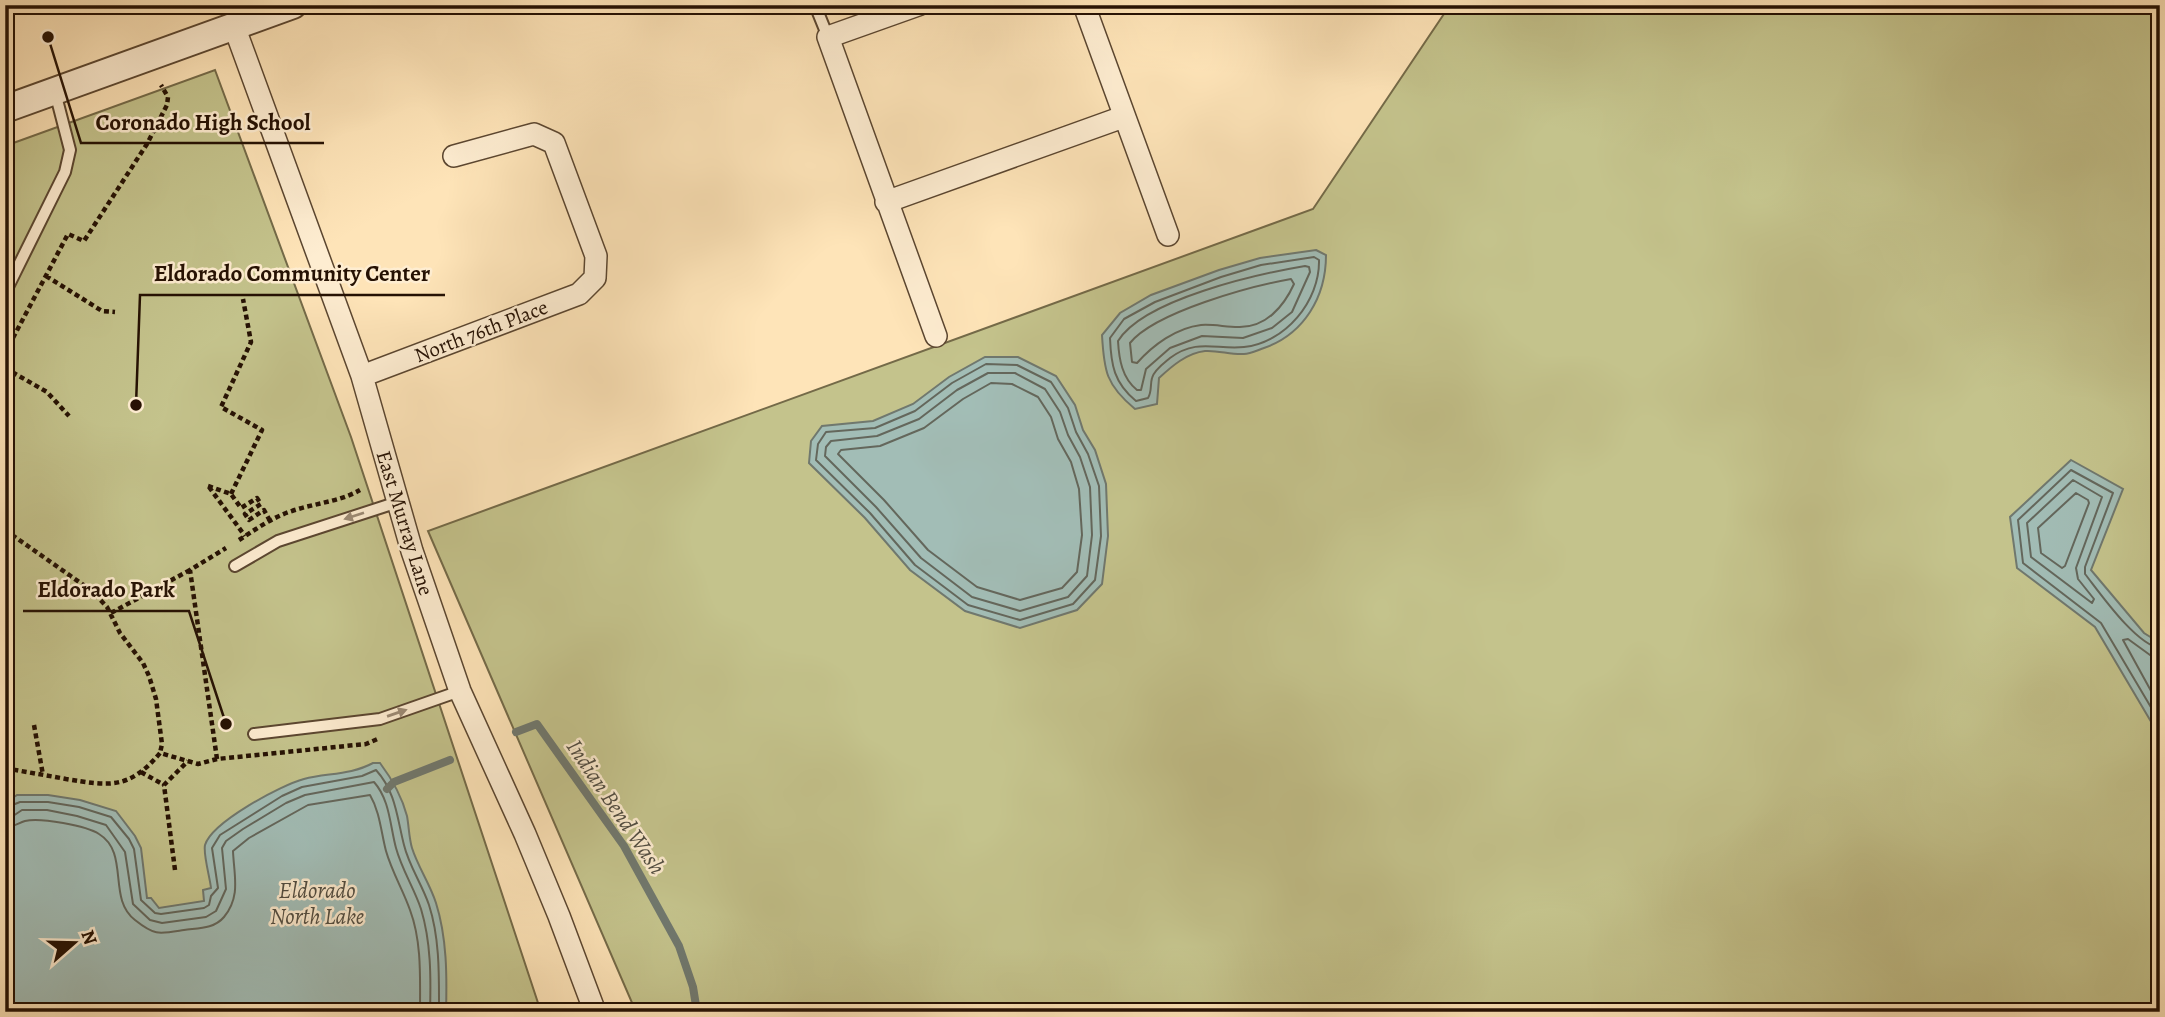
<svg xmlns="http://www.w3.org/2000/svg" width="2165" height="1017" font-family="Alegreya,serif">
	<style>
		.green { fill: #c4c38c; stroke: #746a48; stroke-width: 2 }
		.water { fill: #a2bdb6; stroke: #70786e; stroke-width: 2 }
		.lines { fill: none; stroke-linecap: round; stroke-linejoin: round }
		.shore { stroke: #64675c; stroke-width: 2 }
		.stream { stroke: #70786e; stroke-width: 8 }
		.service-casing { stroke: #5b4630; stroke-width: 14 }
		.minor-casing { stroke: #5b4630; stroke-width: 24 }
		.tertiary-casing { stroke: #5b4630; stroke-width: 30 }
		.path { stroke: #251103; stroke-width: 4.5; stroke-dasharray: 5 3.5; stroke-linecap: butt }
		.service { stroke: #feedd1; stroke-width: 10 }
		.minor { stroke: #feedd1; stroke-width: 21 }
		.tertiary { stroke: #feedd1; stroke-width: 26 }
		.oneway { fill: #9c8a74 }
		.labels { text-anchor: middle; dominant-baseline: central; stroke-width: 5; stroke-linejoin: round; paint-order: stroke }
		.street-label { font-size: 21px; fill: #251103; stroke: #feedd1 }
		.water-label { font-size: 23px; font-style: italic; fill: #514d42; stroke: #feedd1 }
		.leader { fill: none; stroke: #251103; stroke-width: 2.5 }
		.callout-dot { fill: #251103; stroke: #feedd1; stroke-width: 2.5 }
		.callout-label { font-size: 23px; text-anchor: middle; font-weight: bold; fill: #251103; stroke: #feedd1; stroke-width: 5; stroke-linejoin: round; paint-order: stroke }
	</style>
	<rect width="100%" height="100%" fill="#fee4b8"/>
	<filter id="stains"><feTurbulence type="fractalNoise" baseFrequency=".00286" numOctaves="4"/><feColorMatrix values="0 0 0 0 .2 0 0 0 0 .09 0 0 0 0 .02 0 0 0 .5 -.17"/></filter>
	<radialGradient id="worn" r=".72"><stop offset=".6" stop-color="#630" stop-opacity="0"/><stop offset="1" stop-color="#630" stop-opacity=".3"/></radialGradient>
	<path class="green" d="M 1450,5 L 2160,5 L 2160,1012 L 934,1012 L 916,1005 L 876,1012 L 636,1012 L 428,531 L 1313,209 Z
		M 215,70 L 351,437 L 541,1012 L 5,1012 L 5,146 Z"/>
	<path class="water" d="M 1316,250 L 1326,255 C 1326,297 1304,334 1264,348 C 1258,350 1250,354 1244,354 C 1231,355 1218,350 1205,351 C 1187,353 1172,366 1159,378 L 1157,404 L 1135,409 C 1106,385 1104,371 1102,335 L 1120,313 L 1151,295 L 1219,270 L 1260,258 Z
		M 985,357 L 1018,357 L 1056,376 L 1075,405 L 1083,430 L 1095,450 L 1106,484 L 1108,536 L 1102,584 L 1077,610 L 1020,628 L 965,611 L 910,570 L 865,518 L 809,463 L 811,441 L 822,426 L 873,421 L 913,404 L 949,377 Z
		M 2071,460 L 2123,489 L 2091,570 L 2144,633 L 2160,643 L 2160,712 L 2153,725 L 2095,627 L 2017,568 L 2010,517 Z
		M 373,763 L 380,763 C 392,779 402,797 407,816 C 409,827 409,838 412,848 C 418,867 430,884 436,903 C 447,938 447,976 446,1012 L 5,1012 L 5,803 L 17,795 L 48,795 L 80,800 L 116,811 L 135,836 L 141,848 L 147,898 L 151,898 L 159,908 L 204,901 L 203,890 L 211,888 C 210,878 203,854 205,845 C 212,822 281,785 304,779 C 327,773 351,775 373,763 Z"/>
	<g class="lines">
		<path class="shore" d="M 1314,257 L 1319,260 C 1320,301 1285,343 1244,347 C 1216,350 1197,338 1170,358 C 1164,363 1154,370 1152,378 C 1150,385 1152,392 1148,398 L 1136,401 C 1114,383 1111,365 1110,338 L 1124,319 L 1155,302 L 1221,277 L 1261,265 Z
			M 1305,266 L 1309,267 L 1310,272 L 1292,312 L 1272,328 L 1243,338 L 1202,336 L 1170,348 L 1146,369 L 1141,390 L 1137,390 C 1122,378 1119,359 1118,341 C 1144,299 1258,274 1305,266 Z
			M 1291,279 L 1294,284 C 1284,306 1266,328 1238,327 C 1226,327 1213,324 1201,325 C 1176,328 1153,345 1137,363 L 1132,362 L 1130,343 C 1155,312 1251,286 1291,279 Z
			M 986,364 L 1017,365 L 1051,382 L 1068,408 L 1076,432 L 1088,454 L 1099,486 L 1101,536 L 1095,580 L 1073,604 L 1020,620 L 968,605 L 915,565 L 870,513 L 816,460 L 818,444 L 826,432 L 875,428 L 915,411 L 952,383 Z
			M 988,373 L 1015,373 L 1045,389 L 1060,412 L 1068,435 L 1080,457 L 1090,487 L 1092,535 L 1087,576 L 1068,597 L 1020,611 L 972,597 L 921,558 L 876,507 L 825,456 L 826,447 L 831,441 L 877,436 L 919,419 L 957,390 Z
			M 991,383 L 1012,384 L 1038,397 L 1051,417 L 1058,439 L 1071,462 L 1079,489 L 1082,535 L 1077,572 L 1062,588 L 1020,600 L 977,587 L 928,550 L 884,500 L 838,454 L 841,450 L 880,446 L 924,428 L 963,399 Z
			M 2073,480 L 2102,497 L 2076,568 L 2078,579 L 2094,599 L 2092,603 L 2031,557 L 2027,523 Z
			M 2076,493 L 2088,500 L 2089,503 L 2065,566 L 2062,568 L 2041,553 L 2038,528 Z
			M 2160,648 C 2136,645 2100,593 2085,574 L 2085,567 L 2113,493 L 2071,470 L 2018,520 L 2023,563 L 2101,623 L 2152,709 L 2160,710
			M 2160,657 L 2150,655 L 2128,639 L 2123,640 L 2156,700 L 2160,701
			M 5,808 L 20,802 L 48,802 L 79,807 L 111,817 L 129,839 L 134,849 L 141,900 L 155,913 L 161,914 L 204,908 L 209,905 L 211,896 L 218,888 L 212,848 L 220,835 L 282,796 L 302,787 L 362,776 L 376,770 C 396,792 397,818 404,845 C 409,866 422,884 429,905 C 440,939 439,977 439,1012
			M 5,817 L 13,816 L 22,810 L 47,810 L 77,816 L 106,825 L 125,852 L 133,904 L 150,920 L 162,923 L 206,917 L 216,911 L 226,889 L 222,848 L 226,841 L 243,829 L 286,803 L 305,795 L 374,782 C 390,800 390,826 396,848 C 402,870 414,888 421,909 C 431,942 431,977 430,1012
			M 5,827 C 14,827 18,823 25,821 C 40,817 87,826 99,834 C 130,853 107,899 135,920 C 155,936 159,934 184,930 C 198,928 214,929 224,917 C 241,896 234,876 233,851 L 249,838 L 308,805 L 370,795 C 380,812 381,832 386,851 C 392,872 403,890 410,910 C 422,942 420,979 420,1012"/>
		<path class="stream" d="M 516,732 L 537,724 L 624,846 L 679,946 L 693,987 L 697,1012
			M 387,789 L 394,782 L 450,760"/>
		<g class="service-casing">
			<path id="service" d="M 815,5 L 828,37
				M 5,293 L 65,172 L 70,150 L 55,92
				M 235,566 L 278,541 L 398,502
				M 254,734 L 380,719 L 460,691"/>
		</g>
		<g class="minor-casing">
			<path id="minor" d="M 918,5 L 828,37 L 936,336
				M 1084,5 L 1168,235
				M 234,26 L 362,376 L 412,551 L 460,691 L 525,834 L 559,916 L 595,1012
				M 886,202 L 1123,117
				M 362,376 L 579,294 L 595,278 L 596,256 L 554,143 L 534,134 L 454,156"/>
		</g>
		<g class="tertiary-casing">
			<path id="tertiary" d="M 5,109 L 293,5"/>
		</g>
		<path class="path" d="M 46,276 L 102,311 L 115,312
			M 5,353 L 68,234 L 84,241 L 147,144 L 167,105 L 168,97 L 161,85
			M 5,368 L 47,392 L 69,416
			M 208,486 L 231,494 L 241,508 L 257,498 L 261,504 L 245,514 L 249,520 L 264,510 L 270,521
			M 209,487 L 245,536
			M 231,494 L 262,430 L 221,407 L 251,342 L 243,299
			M 5,530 L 92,591 L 107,607 L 120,633 L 143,663 L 149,676 L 156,699 L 162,744 L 160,753
			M 239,540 C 256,529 273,517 292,511 C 315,503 339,502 360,490
			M 111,613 L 190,570
			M 34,725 L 43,775
			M 217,759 L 190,570 L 226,548
			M 5,768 C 25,772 45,775 66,779 C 109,786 129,790 160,753 L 198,764 L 217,759 L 366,744 L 380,738
			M 141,772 L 164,785
			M 175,870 L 164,785 L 188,761"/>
		<use href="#service" class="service"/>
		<use href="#minor" class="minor"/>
		<use href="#tertiary" class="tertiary"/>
	</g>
	<defs><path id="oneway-solid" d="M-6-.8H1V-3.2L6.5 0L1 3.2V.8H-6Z" transform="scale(1.75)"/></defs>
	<g class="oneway">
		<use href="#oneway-solid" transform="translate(354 516) rotate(162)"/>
		<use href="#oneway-solid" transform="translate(397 713) rotate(-19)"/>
	</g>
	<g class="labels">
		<g class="street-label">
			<text transform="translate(481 331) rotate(-21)">North 76th Place</text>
			<text transform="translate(405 523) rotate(73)">East Murray Lane</text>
		</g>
		<g class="water-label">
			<text transform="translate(616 807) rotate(56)">Indian Bend Wash</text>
			<text x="317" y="890">Eldorado<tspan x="317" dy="26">North Lake</tspan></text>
		</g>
	</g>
	<path class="leader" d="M48 37L81 143H324M136 405L140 295H445M226 724L189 611H23"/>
	<g class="callout-dot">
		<circle cx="48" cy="37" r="7"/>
		<circle cx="136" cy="405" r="7"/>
		<circle cx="226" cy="724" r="7"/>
	</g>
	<g class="callout-label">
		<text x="203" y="130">Coronado High School</text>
		<text x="292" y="281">Eldorado Community Center</text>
		<text x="106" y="597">Eldorado Park</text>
	</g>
	<rect width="2165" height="1017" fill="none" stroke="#fee4b8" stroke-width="28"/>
	<rect x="7" y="7" width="2151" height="1003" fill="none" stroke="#251103" stroke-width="3.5"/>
	<rect x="14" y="14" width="2137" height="989" fill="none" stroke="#251103" stroke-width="2"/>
	<g transform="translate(74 943) rotate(70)" stroke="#feedd1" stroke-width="5" paint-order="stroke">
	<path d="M0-5L12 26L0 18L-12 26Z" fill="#251103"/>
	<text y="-10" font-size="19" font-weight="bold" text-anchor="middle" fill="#251103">N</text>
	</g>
	<rect width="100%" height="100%" filter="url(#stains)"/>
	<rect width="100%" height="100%" fill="url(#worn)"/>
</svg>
